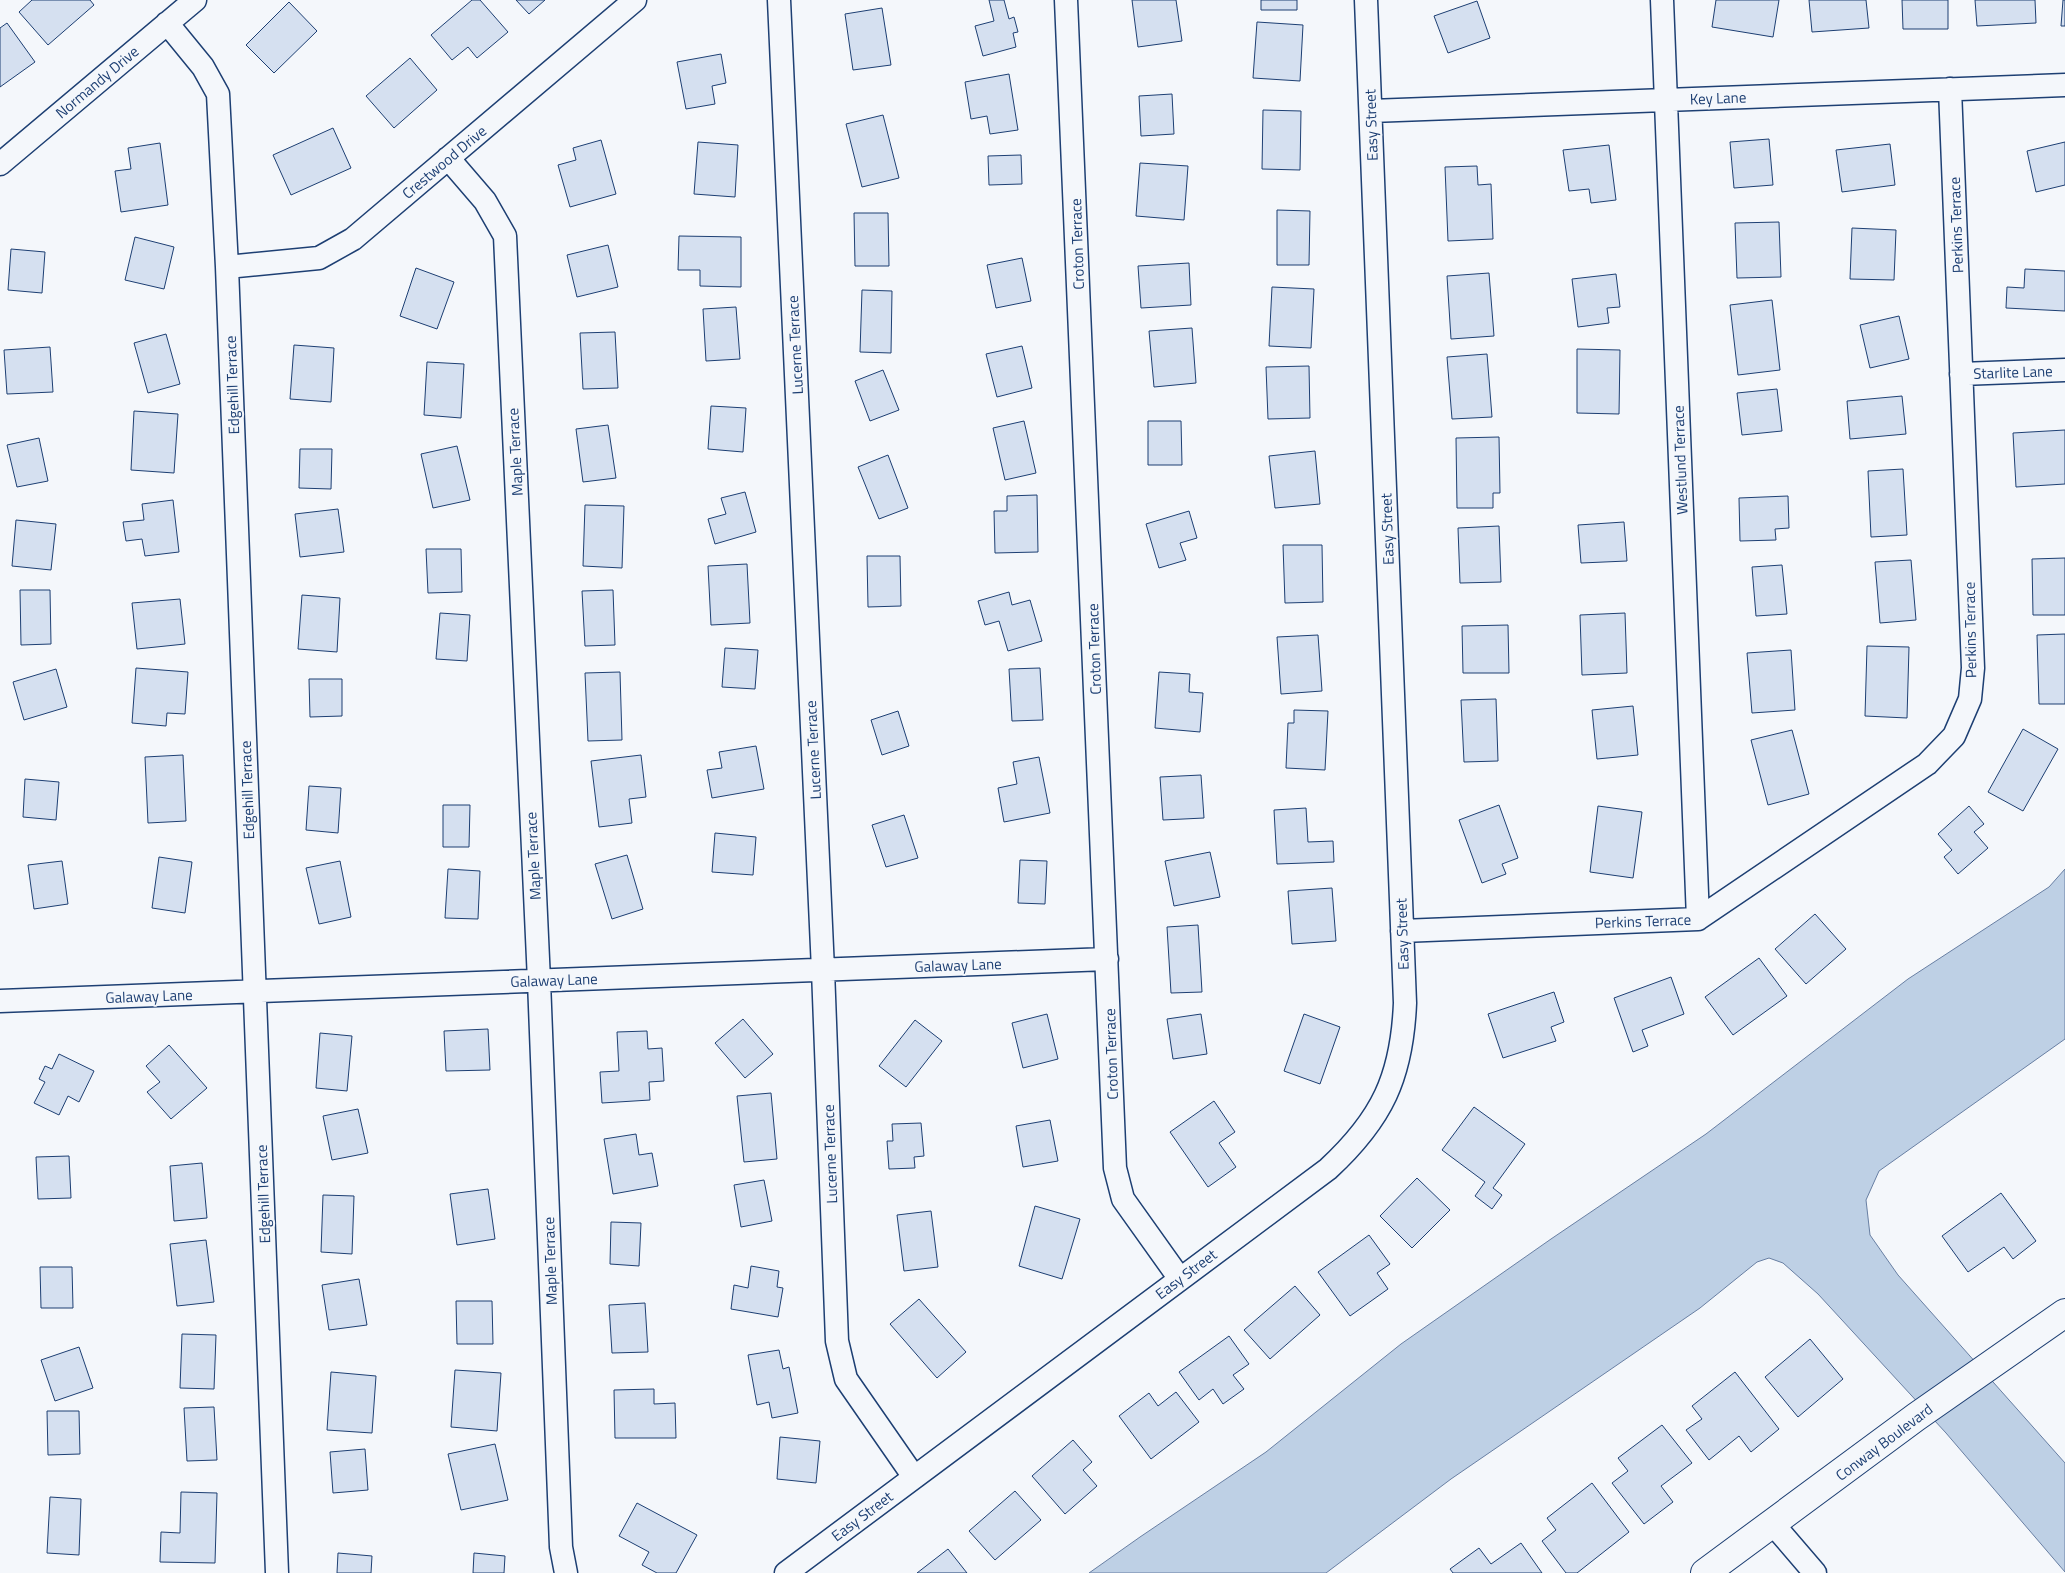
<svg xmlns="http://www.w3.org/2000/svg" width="2065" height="1573" font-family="'Titillium Web',sans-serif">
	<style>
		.water { fill: #bed0e5; stroke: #687fa3 }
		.building { fill: #d5e0f0; stroke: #1d3f73 }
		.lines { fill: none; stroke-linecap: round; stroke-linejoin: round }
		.minor-casing { stroke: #1d3f73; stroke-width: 25 }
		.tertiary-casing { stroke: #1d3f73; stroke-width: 30 }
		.minor { stroke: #f4f7fb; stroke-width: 22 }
		.tertiary { stroke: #f4f7fb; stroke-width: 28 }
		.labels { text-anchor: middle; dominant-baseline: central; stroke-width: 4; stroke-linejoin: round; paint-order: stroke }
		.street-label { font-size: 15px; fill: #1d3f73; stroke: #f4f7fb }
	</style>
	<rect width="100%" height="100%" fill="#f4f7fb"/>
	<path class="water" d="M 2065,869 L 2065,1039 L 1879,1171 L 1866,1200 L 1870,1235 L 1898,1275 L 2065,1463 L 2065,1572 L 1946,1433 L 1818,1294 L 1783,1263 L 1769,1258 L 1757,1262 L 1700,1308 L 1451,1479 L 1326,1573 L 1089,1573 L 1140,1537 L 1266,1452 L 1401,1344 L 1551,1239 L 1706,1134 L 1908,979 L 2049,887 Z"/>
	<path class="building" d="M 32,0 L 90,0 L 94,5 L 48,45 L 19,12 Z
		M 472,0 L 480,0 L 508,32 L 477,58 L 468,47 L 452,60 L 431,35 Z
		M 516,0 L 545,0 L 529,14 Z
		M 989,0 L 1004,0 L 1009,19 L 1014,17 L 1018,32 L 1013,33 L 1016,47 L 983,56 L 975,26 L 994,21 Z
		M 1132,0 L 1176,0 L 1182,41 L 1138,47 Z
		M 1261,0 L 1297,0 L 1297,10 L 1261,10 Z
		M 1716,0 L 1779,0 L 1773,37 L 1712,27 Z
		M 1809,0 L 1866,0 L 1869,28 L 1812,32 Z
		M 1902,0 L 1948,0 L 1948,29 L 1903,29 Z
		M 1975,0 L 2035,0 L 2036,23 L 1977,26 Z
		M 2063,0 L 2065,0 L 2065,26 L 2061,26 Z
		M 1477,1 L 1490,38 L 1448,53 L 1434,16 Z
		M 289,2 L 317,31 L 274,73 L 246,45 Z
		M 882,8 L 891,65 L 853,70 L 845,14 Z
		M 1257,22 L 1303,25 L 1300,81 L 1253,78 Z
		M 7,23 L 35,62 L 0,87 L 0,28 Z
		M 721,54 L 726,83 L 712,86 L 715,104 L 686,109 L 677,62 Z
		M 410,58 L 437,90 L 394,128 L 366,96 Z
		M 1009,74 L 1018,130 L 990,134 L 987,116 L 971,119 L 965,82 Z
		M 1172,94 L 1174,134 L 1141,136 L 1139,96 Z
		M 1263,110 L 1301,111 L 1300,170 L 1262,169 Z
		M 883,115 L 899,178 L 862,187 L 846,124 Z
		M 333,128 L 351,168 L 291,195 L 273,155 Z
		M 1769,139 L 1773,185 L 1734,188 L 1730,142 Z
		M 601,140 L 616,194 L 570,207 L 558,165 L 576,160 L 573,148 Z
		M 698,142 L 738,145 L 735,197 L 694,194 Z
		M 2065,142 L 2065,185 L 2036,192 L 2027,151 Z
		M 160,143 L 168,205 L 121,212 L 115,171 L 131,169 L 128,148 Z
		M 1890,144 L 1895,185 L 1842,192 L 1836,150 Z
		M 1609,145 L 1616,200 L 1591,203 L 1589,189 L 1569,191 L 1563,150 Z
		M 1021,155 L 1022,184 L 989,185 L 988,156 Z
		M 1140,163 L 1188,166 L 1184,220 L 1136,216 Z
		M 1477,166 L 1478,185 L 1491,184 L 1493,239 L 1448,241 L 1445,167 Z
		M 1277,210 L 1310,211 L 1309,265 L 1277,265 Z
		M 854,213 L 888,213 L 889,266 L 855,266 Z
		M 1779,222 L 1781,277 L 1737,278 L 1735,223 Z
		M 1852,228 L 1896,230 L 1894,280 L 1850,279 Z
		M 679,236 L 741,237 L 741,287 L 700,286 L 700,270 L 678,270 Z
		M 135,237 L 174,247 L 164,289 L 125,280 Z
		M 608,245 L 618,287 L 577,297 L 567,255 Z
		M 11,249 L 45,252 L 42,293 L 8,290 Z
		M 1022,258 L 1031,301 L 996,308 L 987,265 Z
		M 1189,263 L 1191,305 L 1141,308 L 1138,266 Z
		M 416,268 L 454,282 L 437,329 L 400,316 Z
		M 2025,269 L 2065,271 L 2065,311 L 2006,308 L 2007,287 L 2024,288 Z
		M 1489,273 L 1494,336 L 1451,339 L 1447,276 Z
		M 1616,274 L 1620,307 L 1607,308 L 1609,323 L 1578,327 L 1572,279 Z
		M 1272,287 L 1314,289 L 1311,348 L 1269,346 Z
		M 862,290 L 892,291 L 891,353 L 860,352 Z
		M 1772,300 L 1780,370 L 1738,375 L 1730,305 Z
		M 736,307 L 740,359 L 706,361 L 703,309 Z
		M 1899,316 L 1909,359 L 1870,368 L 1860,325 Z
		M 1192,328 L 1196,383 L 1154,387 L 1149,331 Z
		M 615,332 L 618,388 L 583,389 L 580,333 Z
		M 166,334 L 180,384 L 148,393 L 134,343 Z
		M 294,345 L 334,348 L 331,402 L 290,399 Z
		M 1022,346 L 1032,388 L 997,397 L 986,354 Z
		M 50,347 L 53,392 L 7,394 L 4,350 Z
		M 1577,349 L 1620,350 L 1619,414 L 1577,413 Z
		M 1487,354 L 1492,417 L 1452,419 L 1447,357 Z
		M 427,362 L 464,364 L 461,418 L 424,415 Z
		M 1309,366 L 1310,418 L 1268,419 L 1266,367 Z
		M 883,370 L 899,410 L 870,421 L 855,381 Z
		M 1777,389 L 1782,431 L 1742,435 L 1737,393 Z
		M 1902,396 L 1906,434 L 1850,439 L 1847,401 Z
		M 711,406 L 746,408 L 743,452 L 708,449 Z
		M 134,411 L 178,414 L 174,473 L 131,470 Z
		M 1024,421 L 1036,473 L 1005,480 L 993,428 Z
		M 1148,421 L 1181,421 L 1182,465 L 1148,465 Z
		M 608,425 L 616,478 L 583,482 L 576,429 Z
		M 2065,430 L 2065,484 L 2016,487 L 2013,433 Z
		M 1499,437 L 1500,493 L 1493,493 L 1493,508 L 1457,508 L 1456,438 Z
		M 39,438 L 48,481 L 17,487 L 7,445 Z
		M 457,446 L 470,500 L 433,508 L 421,454 Z
		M 300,449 L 332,449 L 331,489 L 299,488 Z
		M 1315,451 L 1320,504 L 1275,508 L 1269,456 Z
		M 888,455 L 908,508 L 879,519 L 858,467 Z
		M 1903,469 L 1907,535 L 1871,537 L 1868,471 Z
		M 745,492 L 756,532 L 715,544 L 708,519 L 726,514 L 721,498 Z
		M 1037,495 L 1038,552 L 995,553 L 994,511 L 1007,511 L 1007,496 Z
		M 1788,496 L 1789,528 L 1775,529 L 1776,540 L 1740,541 L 1739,498 Z
		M 173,500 L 179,552 L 145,556 L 142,539 L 126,541 L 123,522 L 144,520 L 142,504 Z
		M 585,505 L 624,506 L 622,568 L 583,566 Z
		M 338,509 L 344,552 L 300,557 L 295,514 Z
		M 1189,511 L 1197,538 L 1180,543 L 1186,560 L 1159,568 L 1146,524 Z
		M 16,520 L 56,524 L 51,570 L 12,566 Z
		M 1624,522 L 1627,561 L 1581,563 L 1578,525 Z
		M 1499,526 L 1501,582 L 1460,583 L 1458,528 Z
		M 1283,545 L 1322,545 L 1323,602 L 1285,603 Z
		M 426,549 L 461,549 L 462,592 L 428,593 Z
		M 867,556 L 900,556 L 901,606 L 868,607 Z
		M 2065,558 L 2065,615 L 2033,615 L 2032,559 Z
		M 1911,560 L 1916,620 L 1880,623 L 1875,562 Z
		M 747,564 L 750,623 L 711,625 L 708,566 Z
		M 1782,565 L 1787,614 L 1756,616 L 1752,567 Z
		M 20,590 L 50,590 L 51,644 L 21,645 Z
		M 613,590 L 615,645 L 585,646 L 582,591 Z
		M 1009,592 L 1012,605 L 1030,600 L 1042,641 L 1008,651 L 999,621 L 985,625 L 978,601 Z
		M 302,595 L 340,598 L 337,652 L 298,649 Z
		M 180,599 L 185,644 L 137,649 L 132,603 Z
		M 440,613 L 470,615 L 467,661 L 436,659 Z
		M 1625,613 L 1627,673 L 1582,675 L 1580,615 Z
		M 1508,625 L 1509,673 L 1463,673 L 1462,626 Z
		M 2065,634 L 2065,704 L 2039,704 L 2037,635 Z
		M 1318,635 L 1322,691 L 1281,694 L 1277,637 Z
		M 1867,646 L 1909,647 L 1907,718 L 1865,716 Z
		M 725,648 L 758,650 L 755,689 L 722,687 Z
		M 1791,650 L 1795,710 L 1752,713 L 1747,653 Z
		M 136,668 L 188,672 L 185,714 L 167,713 L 166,726 L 132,723 Z
		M 1040,668 L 1043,720 L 1012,721 L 1009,669 Z
		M 56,669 L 67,707 L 24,720 L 13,682 Z
		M 620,672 L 622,740 L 588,741 L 585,673 Z
		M 1159,672 L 1190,674 L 1189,692 L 1203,693 L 1200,732 L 1155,728 Z
		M 309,679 L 342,679 L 342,716 L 310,717 Z
		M 1496,699 L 1498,761 L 1464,762 L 1461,700 Z
		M 1633,706 L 1638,755 L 1597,759 L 1592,710 Z
		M 1294,710 L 1328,711 L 1325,770 L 1286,768 L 1288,723 L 1294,723 Z
		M 898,711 L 909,746 L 882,755 L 871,720 Z
		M 2023,729 L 2058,749 L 2023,811 L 1988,792 Z
		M 1792,730 L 1809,794 L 1768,805 L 1751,740 Z
		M 756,746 L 764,789 L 712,798 L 707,770 L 722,768 L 719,752 Z
		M 183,755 L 186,821 L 148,823 L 145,757 Z
		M 641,755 L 646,797 L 629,799 L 632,823 L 599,827 L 591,761 Z
		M 1039,757 L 1050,813 L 1004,822 L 998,788 L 1017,784 L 1013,762 Z
		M 1201,775 L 1204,818 L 1163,820 L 1160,777 Z
		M 25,779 L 59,782 L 56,820 L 23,817 Z
		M 309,786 L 341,788 L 338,833 L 306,830 Z
		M 443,805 L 470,805 L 469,847 L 443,847 Z
		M 1499,805 L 1518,858 L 1502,864 L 1506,874 L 1482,883 L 1459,820 Z
		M 1598,806 L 1642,812 L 1633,878 L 1590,872 Z
		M 1969,806 L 1984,824 L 1974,832 L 1988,848 L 1958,874 L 1944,857 L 1952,850 L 1938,834 Z
		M 1306,808 L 1308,842 L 1333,841 L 1334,862 L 1277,864 L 1274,810 Z
		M 904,815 L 918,858 L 886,867 L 872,825 Z
		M 715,833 L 756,837 L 753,875 L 712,872 Z
		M 1210,852 L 1220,897 L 1174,906 L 1165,861 Z
		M 627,855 L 643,909 L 612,919 L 595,864 Z
		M 159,857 L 192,862 L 185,913 L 152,908 Z
		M 1020,860 L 1047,861 L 1045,904 L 1018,903 Z
		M 62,861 L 68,904 L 34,909 L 28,865 Z
		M 340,861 L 351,917 L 319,924 L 306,868 Z
		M 448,869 L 480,871 L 478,919 L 445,918 Z
		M 1332,888 L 1336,941 L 1292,944 L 1288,891 Z
		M 1815,914 L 1846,949 L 1806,984 L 1775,949 Z
		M 1198,925 L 1202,992 L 1171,993 L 1167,927 Z
		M 1759,958 L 1787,996 L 1733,1035 L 1705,997 Z
		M 1671,977 L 1684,1014 L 1642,1030 L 1648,1046 L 1633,1052 L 1614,998 Z
		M 1554,992 L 1564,1022 L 1551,1027 L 1556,1041 L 1503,1058 L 1488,1014 Z
		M 1047,1014 L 1058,1059 L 1023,1068 L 1012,1023 Z
		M 1201,1014 L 1207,1054 L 1173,1059 L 1167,1019 Z
		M 1304,1014 L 1340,1027 L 1320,1084 L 1284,1071 Z
		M 743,1019 L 773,1054 L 745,1078 L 715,1043 Z
		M 915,1020 L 942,1041 L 906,1087 L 879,1066 Z
		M 488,1029 L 490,1070 L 446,1071 L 444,1031 Z
		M 647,1031 L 648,1049 L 662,1048 L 664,1081 L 649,1082 L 650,1100 L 602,1103 L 600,1072 L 619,1071 L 617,1032 Z
		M 320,1033 L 352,1036 L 347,1091 L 316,1088 Z
		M 169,1045 L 207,1088 L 171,1119 L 147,1092 L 160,1082 L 146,1066 Z
		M 59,1054 L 94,1071 L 79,1102 L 68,1096 L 59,1115 L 34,1103 L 45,1082 L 39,1079 L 45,1066 L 52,1069 Z
		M 771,1093 L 777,1159 L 744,1162 L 737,1096 Z
		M 1214,1101 L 1235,1132 L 1219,1143 L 1236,1167 L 1208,1187 L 1170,1132 Z
		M 1474,1107 L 1525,1144 L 1493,1188 L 1502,1195 L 1492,1209 L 1475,1196 L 1485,1182 L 1442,1150 Z
		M 358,1109 L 368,1153 L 332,1160 L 323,1116 Z
		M 1050,1120 L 1058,1161 L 1023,1167 L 1016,1126 Z
		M 921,1123 L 924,1156 L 914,1157 L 915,1168 L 889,1169 L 887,1141 L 893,1141 L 892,1124 Z
		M 636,1134 L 639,1155 L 652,1153 L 658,1186 L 613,1194 L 604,1139 Z
		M 69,1156 L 71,1198 L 38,1199 L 36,1157 Z
		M 202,1163 L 207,1218 L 174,1221 L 170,1166 Z
		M 1417,1178 L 1450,1210 L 1412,1248 L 1380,1216 Z
		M 764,1180 L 772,1221 L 741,1227 L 734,1185 Z
		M 488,1189 L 495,1239 L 457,1245 L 450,1194 Z
		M 2001,1193 L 2036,1241 L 2013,1259 L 2004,1247 L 1968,1272 L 1942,1236 Z
		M 323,1195 L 354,1196 L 352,1254 L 321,1252 Z
		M 1035,1206 L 1080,1219 L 1062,1279 L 1019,1266 Z
		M 931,1211 L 938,1267 L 904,1271 L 897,1215 Z
		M 611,1222 L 641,1223 L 639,1266 L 610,1264 Z
		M 1369,1235 L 1390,1264 L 1377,1273 L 1388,1289 L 1350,1316 L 1318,1272 Z
		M 206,1240 L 214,1302 L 177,1306 L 170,1244 Z
		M 751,1266 L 779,1271 L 777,1287 L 783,1288 L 778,1317 L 731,1309 L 734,1285 L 748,1288 Z
		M 40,1267 L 72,1267 L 73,1308 L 41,1308 Z
		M 359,1279 L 367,1325 L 329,1330 L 322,1285 Z
		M 1295,1286 L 1320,1315 L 1270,1359 L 1244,1330 Z
		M 919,1299 L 966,1352 L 937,1378 L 890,1324 Z
		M 456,1301 L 492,1301 L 493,1344 L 457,1344 Z
		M 645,1303 L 648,1352 L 612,1353 L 609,1305 Z
		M 182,1334 L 216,1335 L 214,1389 L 180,1388 Z
		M 1229,1336 L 1249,1364 L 1233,1375 L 1244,1389 L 1223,1404 L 1213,1389 L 1199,1400 L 1179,1372 Z
		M 1810,1339 L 1843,1379 L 1798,1417 L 1765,1377 Z
		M 79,1347 L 93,1388 L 55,1401 L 41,1360 Z
		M 779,1350 L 783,1369 L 789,1367 L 798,1413 L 772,1418 L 769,1402 L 757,1405 L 748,1355 Z
		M 455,1370 L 501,1373 L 497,1431 L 451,1427 Z
		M 331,1372 L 376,1376 L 372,1433 L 327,1430 Z
		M 1735,1372 L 1779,1429 L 1751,1452 L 1739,1436 L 1709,1460 L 1686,1430 L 1702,1419 L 1692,1406 Z
		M 654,1389 L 654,1404 L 675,1403 L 676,1438 L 615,1438 L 614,1390 Z
		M 1176,1392 L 1199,1422 L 1151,1459 L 1119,1416 L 1149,1393 L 1158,1406 Z
		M 214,1407 L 217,1460 L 187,1461 L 184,1408 Z
		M 47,1411 L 79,1411 L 80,1454 L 48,1455 Z
		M 1662,1425 L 1692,1463 L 1661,1486 L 1673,1502 L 1644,1524 L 1612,1483 L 1628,1471 L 1618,1458 Z
		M 780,1437 L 820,1441 L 816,1483 L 777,1479 Z
		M 1073,1440 L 1092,1462 L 1083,1470 L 1097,1486 L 1065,1514 L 1032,1476 Z
		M 495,1444 L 508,1500 L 461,1510 L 448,1454 Z
		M 365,1449 L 368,1490 L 333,1493 L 330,1452 Z
		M 1592,1483 L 1629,1532 L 1577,1573 L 1566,1573 L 1542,1541 L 1556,1530 L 1547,1518 Z
		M 1015,1491 L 1041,1520 L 995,1560 L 969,1531 Z
		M 181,1492 L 217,1493 L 215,1563 L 160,1562 L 161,1532 L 180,1533 Z
		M 50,1497 L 81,1499 L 79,1555 L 47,1553 Z
		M 637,1503 L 697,1535 L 676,1573 L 657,1573 L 642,1565 L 649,1552 L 619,1536 Z
		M 1521,1543 L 1542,1573 L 1453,1573 L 1450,1569 L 1479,1548 L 1491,1564 Z
		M 948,1549 L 967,1573 L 917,1573 Z
		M 338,1553 L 372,1556 L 371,1573 L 337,1573 Z
		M 474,1553 L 505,1556 L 504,1573 L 473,1573 Z"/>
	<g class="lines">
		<g class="minor-casing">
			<path id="minor" d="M 779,0 L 823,970 L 837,1341 L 846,1379 L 914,1477
				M 1066,0 L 1115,1168 L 1123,1199 L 1180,1279
				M 1662,0 L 1698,919
				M 167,23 L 203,67 L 218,94 L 227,267 L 277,1573
				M 1371,111 L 2065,85
				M 448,158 L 485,201 L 505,236 L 539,981 L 561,1547 L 566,1573
				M 0,164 L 195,0
				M 227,267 L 319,258 L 353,239 L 635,0
				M 1961,374 L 2065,370
				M 1402,931 L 1698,919 L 1927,764 L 1954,736 L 1970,699 L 1973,668 L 1950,89
				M 0,1001 L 1107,959
				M 1773,1524 L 1815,1573
				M 786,1573 L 1328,1169 C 1382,1119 1402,1077 1405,1003 L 1366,0"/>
		</g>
		<g class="tertiary-casing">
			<path id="tertiary" d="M 1705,1573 L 1916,1417 L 2065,1313"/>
		</g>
		<use href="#minor" class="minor"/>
		<use href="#tertiary" class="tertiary"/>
	</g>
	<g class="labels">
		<g class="street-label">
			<text transform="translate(97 82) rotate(-40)">Normandy Drive</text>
			<text transform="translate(1718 98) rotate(-2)">Key Lane</text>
			<text transform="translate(1371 125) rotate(-92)">Easy Street</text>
			<text transform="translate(444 162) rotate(-40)">Crestwood Drive</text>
			<text transform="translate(1956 225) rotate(-92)">Perkins Terrace</text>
			<text transform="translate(1077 244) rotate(-92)">Croton Terrace</text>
			<text transform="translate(795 345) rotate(-93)">Lucerne Terrace</text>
			<text transform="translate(2013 372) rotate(-2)">Starlite Lane</text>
			<text transform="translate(232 385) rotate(-92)">Edgehill Terrace</text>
			<text transform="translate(515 452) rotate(-93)">Maple Terrace</text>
			<text transform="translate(1680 460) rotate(-92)">Westlund Terrace</text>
			<text transform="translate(1387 529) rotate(-92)">Easy Street</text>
			<text transform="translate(1970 630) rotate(-91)">Perkins Terrace</text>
			<text transform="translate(1094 649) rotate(-92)">Croton Terrace</text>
			<text transform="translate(813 750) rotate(-93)">Lucerne Terrace</text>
			<text transform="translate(247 790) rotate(-92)">Edgehill Terrace</text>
			<text transform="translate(533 856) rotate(-93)">Maple Terrace</text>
			<text transform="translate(1643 921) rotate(-2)">Perkins Terrace</text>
			<text transform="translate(1402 934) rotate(-92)">Easy Street</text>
			<text transform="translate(958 965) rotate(-2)">Galaway Lane</text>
			<text transform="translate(554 980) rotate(-2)">Galaway Lane</text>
			<text transform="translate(149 996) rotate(-2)">Galaway Lane</text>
			<text transform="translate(1111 1054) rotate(-92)">Croton Terrace</text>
			<text transform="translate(830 1154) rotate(-92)">Lucerne Terrace</text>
			<text transform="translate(263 1194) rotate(-92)">Edgehill Terrace</text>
			<text transform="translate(550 1261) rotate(-92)">Maple Terrace</text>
			<text transform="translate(1186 1274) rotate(-37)">Easy Street</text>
			<text transform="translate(1884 1442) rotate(-37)">Conway Boulevard</text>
			<text transform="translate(862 1516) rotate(-37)">Easy Street</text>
		</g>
	</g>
</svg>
